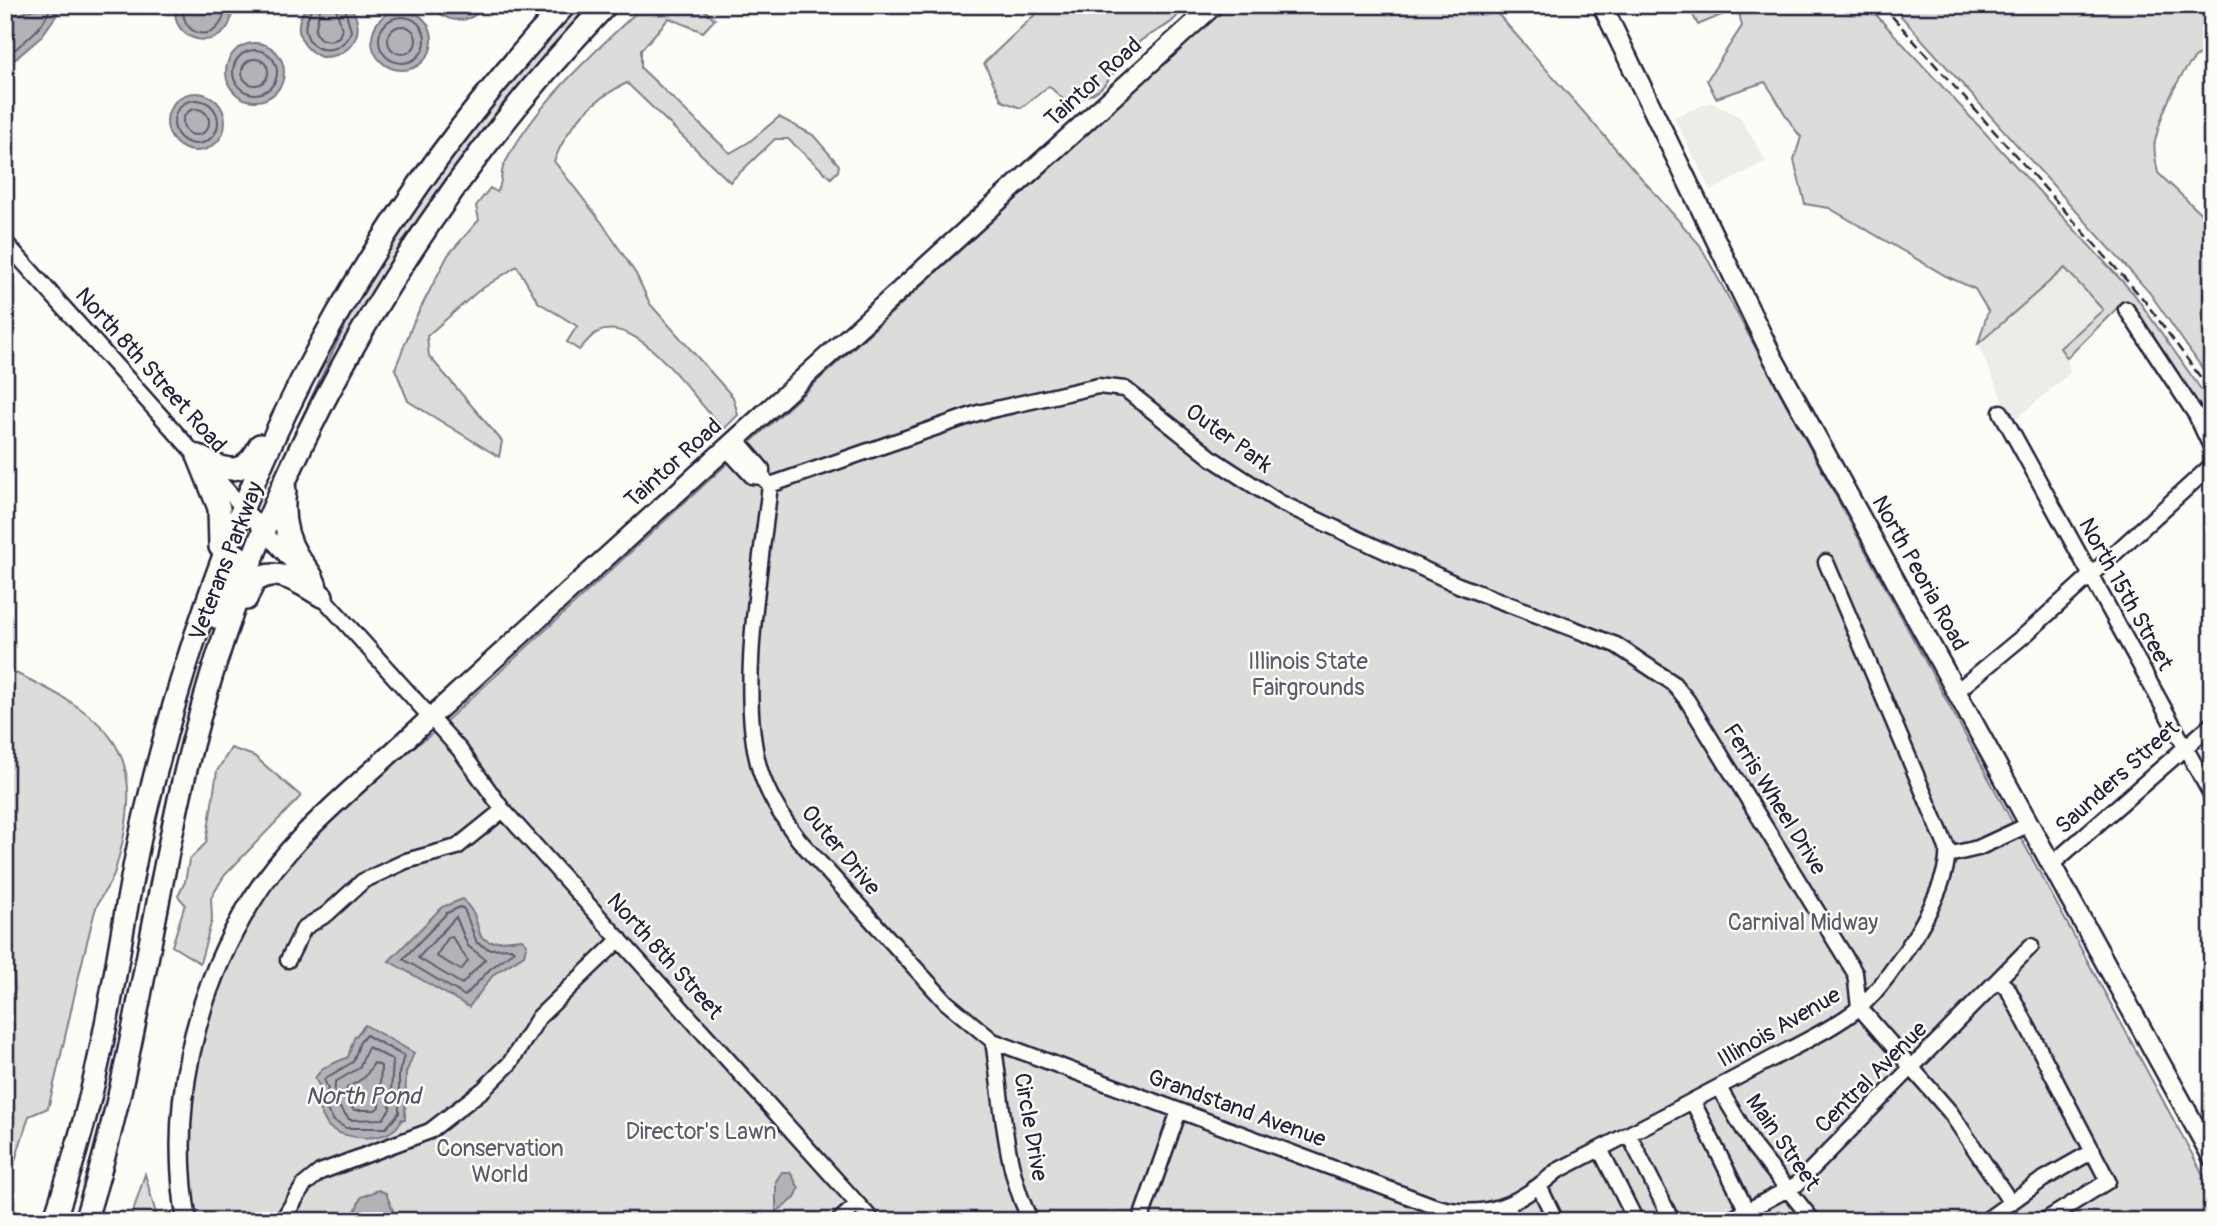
<svg xmlns="http://www.w3.org/2000/svg" width="2217" height="1226" font-family="Pangolin,sans-serif">
	<style>
		.built { fill: #ecece9 }
		.green { fill: #dddcdb; stroke: #807f8b; stroke-width: 2 }
		.water { fill: #b2b2b7; stroke: #787885; stroke-width: 2 }
		.lines { fill: none; stroke-linecap: round; stroke-linejoin: round }
		.shore { stroke: #5c5c6d; stroke-width: 2 }
		.minor-casing { stroke: #22223b; stroke-width: 19 }
		.major-casing { stroke: #22223b; stroke-width: 23 }
		.highway-casing { stroke: #22223b; stroke-width: 26 }
		.minor { stroke: #fdfcf7; stroke-width: 14 }
		.major { stroke: #fdfcf7; stroke-width: 18 }
		.highway { stroke: #fdfcf7; stroke-width: 21 }
		.rail { stroke: #22223b; stroke-width: 2.5; stroke-dasharray: 10 5; stroke-linecap: butt }
		.labels { text-anchor: middle; dominant-baseline: central; stroke-width: 5; stroke-linejoin: round; paint-order: stroke }
		.street-label { font-size: 23px; fill: #22223b; stroke: #fdfcf7 }
		.park-label { font-size: 23px; fill: #5a5a6b; stroke: #fdfcf7 }
		.water-label { font-size: 24px; font-style: italic; fill: #545466; stroke: #fdfcf7 }
	</style>
	<rect width="100%" height="100%" fill="#fdfcf7"/>
	<filter id="ink" filterUnits="userSpaceOnUse"><feTurbulence type="fractalNoise" baseFrequency=".0143" numOctaves="2"/><feDisplacementMap in="SourceGraphic" scale="14" xChannelSelector="R" yChannelSelector="G"/><feConvolveMatrix kernelMatrix="1 2 1 2 8 2 1 2 1" color-interpolation-filters="sRGB"/></filter>
	<g filter="url(#ink)">
		<path class="built" d="M 1710,102 L 1740,117 L 1766,161 L 1711,191 L 1674,117 Z
			M 2065,268 L 2103,310 L 2060,348 L 2067,358 L 2070,373 L 2012,422 L 1978,344 Z"/>
		<path class="green" d="M 576,5 L 596,5 L 556,48 L 292,446 L 289,445 L 367,279 L 410,212 L 526,61 Z
			M 644,5 L 698,5 L 715,19 L 703,32 L 669,18 L 641,50 L 641,68 L 730,153 L 749,142 L 779,117 L 813,135 L 839,165 L 838,171 L 831,178 L 788,139 L 775,139 L 730,182 L 627,83 C 592,99 568,125 554,161 L 602,223 L 636,274 L 650,304 L 733,397 L 738,415 L 724,429 C 697,405 642,313 598,332 C 591,335 584,345 579,350 L 567,342 L 577,326 L 538,302 L 517,266 L 477,292 L 427,336 L 429,356 L 502,441 L 499,457 L 408,401 L 395,369 L 414,321 L 448,255 L 479,220 L 476,206 L 490,188 L 497,192 C 504,182 499,172 505,163 C 538,101 594,53 644,5 Z
			M 1045,5 L 1184,5 C 1173,30 1150,30 1134,46 C 1107,75 1111,96 1065,101 L 1049,86 L 1021,108 L 1002,101 L 984,63 Z
			M 1228,5 L 1490,5 L 1700,245 L 2212,1191 L 2212,1221 L 194,1221 C 174,1098 204,974 280,874 C 289,862 298,848 309,837 C 347,799 389,764 432,734 Z
			M 1688,5 L 1867,5 L 2134,294 L 2212,405 L 2212,435 L 2124,301 L 2067,358 L 2060,348 L 2103,310 L 2065,268 L 1978,344 L 1988,311 L 1975,289 L 1946,276 L 1829,208 L 1805,204 L 1794,160 L 1801,137 C 1786,120 1779,101 1765,82 L 1716,98 L 1707,80 L 1742,26 L 1738,8 L 1698,25 Z
			M 1891,5 L 2212,5 L 2212,44 C 2182,62 2163,107 2155,141 C 2153,150 2156,163 2158,173 L 2212,224 L 2212,382 L 2149,292 Z
			M 9,670 C 116,719 151,753 114,874 C 109,887 99,897 95,911 C 77,977 65,1043 48,1108 L 29,1116 L 5,1193 L 5,1009 L 15,990 L 5,870 L 5,688 Z
			M 231,748 L 254,756 L 301,796 L 224,876 L 211,898 L 212,920 L 200,963 L 172,946 L 185,904 L 178,896 L 185,882 L 189,860 L 206,843 L 217,771 Z
			M 145,1174 L 158,1221 L 130,1221 Z"/>
		<path class="water" d="M 46,5 L 54,6 L 58,13 L 41,37 L 5,68 L 5,19 Z
			M 176,5 L 232,5 C 236,54 168,49 176,5 Z
			M 308,5 L 349,5 C 369,30 352,58 321,57 C 299,47 291,25 308,5 Z
			M 433,5 L 485,5 C 471,25 446,25 433,5 Z
			M372 40a30 30 0 1 1 60 0a30 30 0 1 1-60 0Z
			M226 72a29 29 0 1 1 58 0a29 29 0 1 1-58 0Z
			M167 122a29 29 0 1 1 58 0a29 29 0 1 1-58 0Z
			M 463,899 L 474,914 L 481,937 L 490,942 L 522,939 L 527,944 L 524,955 L 494,974 L 469,1007 L 389,961 L 442,907 Z
			M 365,1025 L 414,1053 L 406,1073 L 405,1120 L 402,1119 C 391,1145 345,1140 329,1127 C 327,1125 315,1103 315,1099 L 321,1089 L 315,1078 L 323,1068 L 348,1057 L 354,1038 Z
			M 782,1172 L 790,1172 L 799,1188 L 795,1198 L 776,1212 L 776,1181 Z
			M 378,1190 L 386,1193 L 397,1221 L 351,1221 L 361,1197 Z"/>
		<g class="lines">
			<path class="shore" d="M 183,5 C 180,42 225,44 225,5
				M 312,5 C 311,15 303,22 306,32 C 312,58 344,53 351,31 L 344,5
				M 321,5 L 315,31 L 320,39 L 330,41 L 339,37 L 342,29 L 335,5
				M379 40a23 23 0 1 1 46 0a23 23 0 1 1-46 0Z
				M388 40a14 14 0 1 1 28 0a14 14 0 1 1-28 0Z
				M233 72a22 22 0 1 1 44 0a22 22 0 1 1-44 0Z
				M 5,58 C 20,44 48,27 50,5
				M242 72a13 13 0 1 1 26 0a13 13 0 1 1-26 0Z
				M174 122a22 22 0 1 1 44 0a22 22 0 1 1-44 0Z
				M183 122a13 13 0 1 1 26 0a13 13 0 1 1-26 0Z
				M 460,907 L 464,909 L 477,943 L 489,949 L 511,948 L 514,951 L 490,969 L 465,996 L 403,959 L 447,913 Z
				M 456,917 L 468,946 L 485,959 L 462,984 L 418,958 Z
				M 452,937 L 468,961 L 461,970 L 436,956 L 448,938 Z
				M 366,1035 L 404,1056 L 399,1073 L 399,1113 L 386,1128 L 346,1128 L 334,1121 L 322,1103 L 328,1089 L 324,1079 L 353,1062 L 360,1042 Z
				M 368,1047 L 393,1060 L 390,1109 L 383,1119 L 350,1120 L 334,1101 L 335,1082 L 359,1068 Z
				M 374,1063 L 381,1066 L 379,1107 L 375,1110 L 354,1110 L 345,1100 L 347,1088 L 365,1077 Z"/>
			<g class="minor-casing">
				<path id="minor" d="M 5,242 L 296,567
					M 2126,309 L 2196,415 L 2212,449
					M 2001,412 L 2212,796
					M 736,439 L 762,469 L 762,477 L 770,485 C 761,564 737,695 760,770 C 768,796 783,819 799,840 L 946,1002 L 993,1041 L 1434,1206 C 1485,1221 1518,1205 1557,1171 C 1626,1136 1695,1100 1764,1063 C 1793,1047 1835,1028 1860,1007 C 1891,980 1952,889 1947,848 L 1826,562
					M 726,448 L 752,476 L 762,477
					M 770,485 L 978,413 L 1098,386 L 1125,389 L 1213,459 L 1279,502 L 1458,585 L 1616,645 L 1673,683 L 1687,700 L 1855,973 L 1859,1007
					M 316,590 L 460,750 L 503,810 L 873,1221
					M 1957,691 L 2027,633 L 2212,465
					M 1948,855 L 1978,848 L 2030,824
					M 2052,864 L 2212,724
					M 288,960 L 304,928 L 327,914 L 363,881 L 406,861 L 457,847 L 503,810
					M 1998,980 L 2008,989 L 2108,1181 L 2044,1221
					M 1859,1007 L 1950,1112 L 2011,1203
					M 993,1041 C 1002,1097 1004,1170 1031,1221
					M 1719,1088 L 1754,1147 L 1813,1221
					M 1693,1102 L 1747,1211
					M 1629,1135 L 1672,1221
					M 1600,1149 L 1636,1221
					M 1539,1186 L 1556,1221
					M 1506,1205 L 1514,1221
					M 282,1221 L 304,1185 L 320,1172 L 430,1131 L 484,1089 L 510,1063 L 539,1017 L 620,939
					M 839,1221 L 857,1204
					M 1140,1221 L 1179,1111
					M 1728,1221 L 1797,1184 L 2031,946
					M 1985,1221 L 2042,1180 L 2093,1151"/>
			</g>
			<g class="major-casing">
				<path id="major" d="M 1602,5 L 1772,356 L 2212,1157
					M 187,1221 C 168,1111 192,998 250,903 C 288,840 345,796 398,747 C 455,695 512,643 569,591 C 784,395 999,200 1214,5"/>
			</g>
			<g class="highway-casing">
				<path id="highway" d="M 198,456 C 226,472 244,478 260,445
					M 198,456 L 219,508 L 220,547
					M 285,490 C 282,512 285,537 298,557 C 306,569 314,575 317,591
					M 246,599 L 254,582 C 277,564 302,585 322,596
					M 218,618 L 237,555
					M 54,1221 C 74,1161 91,1101 103,1039 C 119,962 128,884 147,807 C 220,503 349,236 565,5
					M 85,1221 C 131,1078 149,931 182,786 C 249,494 400,221 606,5"/>
			</g>
			<use href="#minor" class="minor"/>
			<use href="#major" class="major"/>
			<use href="#highway" class="highway"/>
			<path class="rail" d="M 1882,5 L 2144,300 L 2212,393"/>
		</g>
	</g>
	<g class="labels">
		<g class="street-label">
			<text transform="translate(1093 82) rotate(-42)">Taintor Road</text>
			<text transform="translate(151 370) rotate(48)">North 8th Street Road</text>
			<text transform="translate(1229 438) rotate(36)">Outer Park</text>
			<text transform="translate(673 463) rotate(-42)">Taintor Road</text>
			<text transform="translate(226 561) rotate(-69)">Veterans Parkway</text>
			<text transform="translate(1920 573) rotate(61)">North Peoria Road</text>
			<text transform="translate(2126 594) rotate(61)">North 15th Street</text>
			<text transform="translate(2117 777) rotate(-42)">Saunders Street</text>
			<text transform="translate(1775 799) rotate(58)">Ferris Wheel Drive</text>
			<text transform="translate(841 850) rotate(50)">Outer Drive</text>
			<text transform="translate(665 956) rotate(48)">North 8th Street</text>
			<text transform="translate(1779 1027) rotate(-30)">Illinois Avenue</text>
			<text transform="translate(1871 1077) rotate(-45)">Central Avenue</text>
			<text transform="translate(1237 1108) rotate(20)">Grandstand Avenue</text>
			<text transform="translate(1031 1127) rotate(80)">Circle Drive</text>
			<text transform="translate(1783 1142) rotate(55)">Main Street</text>
		</g>
		<g class="park-label">
			<text x="1308" y="661">Illinois State<tspan x="1308" dy="26">Fairgrounds</tspan></text>
			<text x="1803" y="922">Carnival Midway</text>
			<text x="701" y="1131">Director's Lawn</text>
			<text x="500" y="1148">Conservation<tspan x="500" dy="26">World</tspan></text>
		</g>
		<g class="water-label">
			<text x="363" y="1096">North Pond</text>
		</g>
	</g>
	<rect width="2217" height="1226" fill="none" stroke="#fdfcf7" stroke-width="28"/>
	<rect x="14" y="14" width="2189" height="1198" fill="none" stroke="#22223b" stroke-width="2.5" filter="url(#ink)"/>
</svg>
